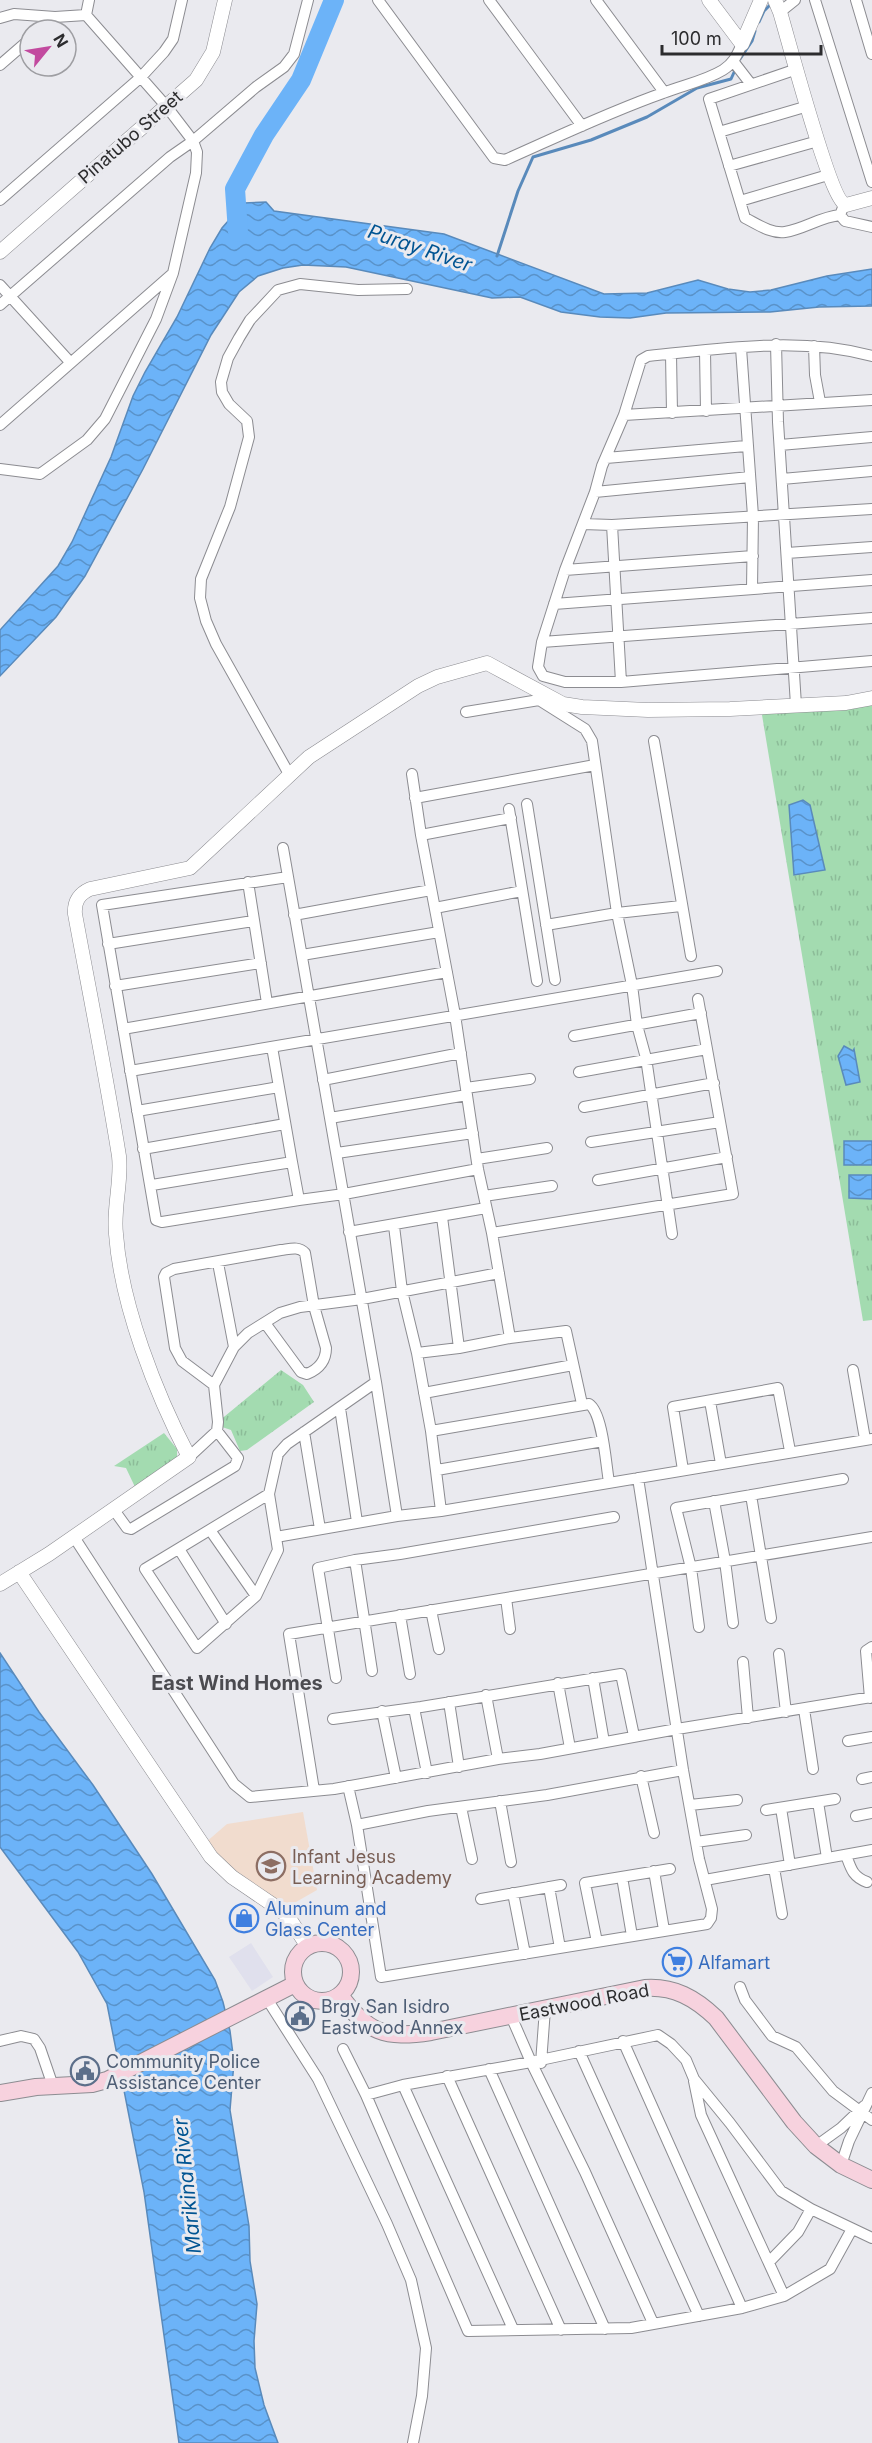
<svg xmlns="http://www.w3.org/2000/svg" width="872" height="2443" font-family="Inter,sans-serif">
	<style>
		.built { fill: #e0e0ed }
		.education { fill: #f1dcce }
		.park { fill: url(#park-tufts) }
		.water { fill: url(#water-waves); stroke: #598abb; stroke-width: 1.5 }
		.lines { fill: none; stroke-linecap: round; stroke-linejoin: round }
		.stream { stroke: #598abb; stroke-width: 3 }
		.river { stroke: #6cb3f8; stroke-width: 20 }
		.minor-casing { stroke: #8c8c91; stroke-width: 12 }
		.tertiary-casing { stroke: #8c8c91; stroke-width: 15 }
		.secondary-casing { stroke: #8c8c91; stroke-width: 18 }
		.minor { stroke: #fff; stroke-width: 10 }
		.tertiary { stroke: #fff; stroke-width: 14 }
		.secondary { stroke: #f7d2de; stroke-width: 16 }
		.labels { text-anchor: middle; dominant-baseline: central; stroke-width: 6; stroke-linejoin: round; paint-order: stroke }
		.street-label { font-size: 18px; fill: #2c2c2e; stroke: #eaeaef }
		.education-label { font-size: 18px; fill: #785e54; stroke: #eaeaef; text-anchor: start }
		.shop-label { font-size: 18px; fill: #366cbe; stroke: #eaeaef; text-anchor: start }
		.service-label { font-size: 18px; fill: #4e5e75; stroke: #eaeaef; text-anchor: start }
		.water-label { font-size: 20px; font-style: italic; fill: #005492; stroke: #eaeaef }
		.neighbourhood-label { font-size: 20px; font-weight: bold; fill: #4b4b50; stroke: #eaeaef }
	</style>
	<defs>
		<pattern id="park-tufts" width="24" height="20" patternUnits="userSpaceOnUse" patternTransform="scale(1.5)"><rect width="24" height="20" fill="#a3dbb0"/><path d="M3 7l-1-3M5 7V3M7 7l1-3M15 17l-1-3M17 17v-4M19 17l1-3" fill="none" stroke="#8cbc98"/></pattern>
		<pattern id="water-waves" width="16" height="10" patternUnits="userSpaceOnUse" patternTransform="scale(1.5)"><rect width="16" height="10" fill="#6cb3f8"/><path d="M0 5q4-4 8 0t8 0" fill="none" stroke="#5992c9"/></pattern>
	</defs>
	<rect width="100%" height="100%" fill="#eaeaef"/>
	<path class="built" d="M 251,1943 L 273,1977 L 252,1991 L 229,1957 Z"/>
	<path class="education" d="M 303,1812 L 317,1890 L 289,1906 L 247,1882 L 209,1851 L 205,1843 L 227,1824 Z"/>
	<path class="park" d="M 872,703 L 872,1320 L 863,1321 L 761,709 Z
		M 281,1370 L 303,1385 L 314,1402 L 247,1450 L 240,1451 L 231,1430 L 222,1427 L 219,1421 Z
		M 164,1433 L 177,1449 L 177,1460 L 135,1487 L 126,1468 L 114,1466 Z"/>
	<path class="water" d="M 266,202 L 274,211 L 444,234 L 604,294 L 647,293 L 698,280 L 728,289 L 750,292 L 771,290 L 827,276 L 872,269 L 872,306 L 819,307 L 770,312 L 666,313 L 630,318 L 600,317 L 561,312 L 520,297 L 492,298 L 346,267 L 303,265 L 283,268 L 258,276 L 239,292 L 211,335 L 143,469 L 85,576 L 56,617 L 0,676 L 0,630 L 58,566 L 72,542 L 111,457 L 133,396 L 145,372 L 177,317 L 210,248 L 222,228 L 244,203 Z
		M 803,800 L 810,805 L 825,870 L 794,875 L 789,805 Z
		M 844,1046 L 853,1051 L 854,1049 L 860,1082 L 846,1085 L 838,1056 Z
		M 844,1141 L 872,1141 L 872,1165 L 844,1165 Z
		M 849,1175 L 872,1175 L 872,1199 L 849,1198 Z
		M 0,1653 L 39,1712 L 93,1785 L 152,1874 L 215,1980 L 223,2002 L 230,2031 L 234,2062 L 230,2110 L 249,2226 L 250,2261 L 257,2304 L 254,2341 L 255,2368 L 264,2405 L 278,2443 L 179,2443 L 144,2192 L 107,2004 L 78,1952 L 0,1847 Z"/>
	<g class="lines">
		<path class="stream" d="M 759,22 L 764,11 L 772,3
			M 740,59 L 752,41 L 755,31
			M 497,256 L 518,191 L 533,157 L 591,140 L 647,117 L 697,88 L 731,79 L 736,68"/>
		<path class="river" d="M 238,232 L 235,189 L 264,135 L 301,80 L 334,0"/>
		<g class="minor-casing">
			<path id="minor" d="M 378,0 L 494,158 L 505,160 C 557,137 609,112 663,93 C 683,85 705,81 723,70 C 734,63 737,55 742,44
				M 489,0 L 582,126
				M 596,0 L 664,92
				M 815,0 L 872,182
				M 856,0 L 872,54
				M 780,12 L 795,0
				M 0,18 L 14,14 L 55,17 L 86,15 L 89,0
				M 40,30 L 55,17
				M 733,61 L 750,83
				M 0,65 L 30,39
				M 797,69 L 709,99 L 745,218 C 757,224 771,234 785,232 C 804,229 820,217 840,215 L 844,205
				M 719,132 L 808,106
				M 729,166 L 818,141
				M 0,200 L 141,77 L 164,52 L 173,39 L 182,0
				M 740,201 L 828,175
				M 840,215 L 845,221 L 872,227
				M 0,285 L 70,362
				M 0,305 L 170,157 L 193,141 L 256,87 L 284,67 L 294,54 L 308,0
				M 776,344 L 778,422 L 796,705
				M 814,346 L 815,375 L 820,402
				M 741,348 L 753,516 L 752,589
				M 705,351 L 706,411
				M 671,354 L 672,413
				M 872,356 C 798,336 722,349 648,356 L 641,360 L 624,415 L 602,466 L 595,492 L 565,570 L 542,642 L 538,667 L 543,676 L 565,682 L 621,682 L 872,661
				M 624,415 L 872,400
				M 0,425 L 171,275
				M 780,445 L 872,437
				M 606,458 L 746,446
				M 0,469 L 40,474 L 87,440 L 105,419 L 156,319 L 173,273 L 196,173 L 197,152 L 193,141 L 167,107 L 86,15
				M 782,479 L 872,471
				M 595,492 L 750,477
				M 583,524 L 612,525 L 872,509
				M 612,525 L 621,682
				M 787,553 L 872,547
				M 565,570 L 753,556
				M 554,604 L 872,580
				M 542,642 L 872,618
				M 466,712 L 539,700 L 585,729 L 592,741 L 617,913 L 632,985 L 637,1025 L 646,1058 L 672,1234
				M 654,741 L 691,956
				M 289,774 L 216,644 L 206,621 L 200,598 L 201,579 L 230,507 L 249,437 L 247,421 L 229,404 L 222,392 L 221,382 L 228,358 L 239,338 L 250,320 L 278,290 L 300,284 L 358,290 L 407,289
				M 412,774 L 421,835 L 455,1015 L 478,1169 L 492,1233 L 510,1338 L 459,1348 L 417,1353
				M 415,798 L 595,765
				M 527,804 L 555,980
				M 509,809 L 537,981
				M 421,835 L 511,818
				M 248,882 L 267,1003
				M 435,908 L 522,891
				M 294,915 L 431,890
				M 546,925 L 617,913 L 681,906
				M 108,944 L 253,921
				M 302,955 L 439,932
				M 115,986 L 261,963
				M 123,1029 L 447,972
				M 574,1036 L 701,1013
				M 272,1047 L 292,1162
				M 130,1071 L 717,971
				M 579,1072 L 707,1049
				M 323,1080 L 461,1053
				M 466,1088 L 530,1079
				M 584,1107 L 714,1083
				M 137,1111 L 279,1087
				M 330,1118 L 467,1095
				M 591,1142 L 720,1122
				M 143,1149 L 285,1124
				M 337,1153 L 473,1133
				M 477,1159 L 547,1148
				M 598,1180 L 727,1157
				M 152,1185 L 292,1162 L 299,1200 L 162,1222 L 156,1220 L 102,905 L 288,877
				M 484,1196 L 552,1186
				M 299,1200 L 344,1194 L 478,1169
				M 442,1217 L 459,1348
				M 394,1226 L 402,1291 L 417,1353 L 431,1431 L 441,1511
				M 349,1232 L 486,1208
				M 492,1233 L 733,1194 L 698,999
				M 218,1263 L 234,1347
				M 510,1338 L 566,1331 L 582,1404
				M 853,1370 L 865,1439
				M 214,1385 L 182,1361 L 175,1348 L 164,1277 L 166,1273 L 174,1269 L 281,1250 C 290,1249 299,1246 305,1253 L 314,1306 L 326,1348 C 326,1361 319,1369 307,1374 L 301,1372 L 265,1323
				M 424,1393 L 573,1365
				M 710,1401 L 721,1464
				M 340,1408 L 357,1522
				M 431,1431 L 589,1404 C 603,1413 606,1466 609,1482
				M 304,1432 L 320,1529
				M 189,1457 L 217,1431 L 218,1422 L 214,1385 L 234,1347 L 248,1333 L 280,1313 L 300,1307 L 362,1299 L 499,1273
				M 437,1470 L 603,1441
				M 683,1470 L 673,1407 L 778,1388 L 790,1451
				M 269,1494 L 278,1454 L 287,1444 L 376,1382 L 283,848
				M 269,1494 L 278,1550 L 256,1596 L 197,1648 L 145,1569 Z
				M 751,1495 L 771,1618
				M 714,1501 L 725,1561 L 733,1623
				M 114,1510 L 127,1528 L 131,1529 L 235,1466 L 238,1458 L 217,1431
				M 397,1516 L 441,1511 L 872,1439
				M 210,1530 L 256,1596
				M 74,1537 L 234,1784 L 250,1797 L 334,1789 L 498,1759 L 540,1754 L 677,1729 L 872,1697
				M 276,1537 L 397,1516 L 376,1382
				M 179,1549 L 226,1624
				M 355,1560 L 372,1671
				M 506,1598 L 510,1629
				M 431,1610 L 439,1649
				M 400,1615 L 410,1674
				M 699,1627 L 691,1568 L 676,1508 L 843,1479
				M 779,1654 L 786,1712
				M 743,1662 L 748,1718
				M 336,1678 L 318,1568 L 355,1560 L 400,1554 L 614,1517
				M 593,1678 L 604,1742
				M 558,1683 L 570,1748
				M 486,1695 L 498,1759
				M 870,1698 L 866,1651 L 872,1647
				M 449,1702 L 459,1767
				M 414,1708 L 427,1773
				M 804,1709 L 813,1769
				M 382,1711 L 396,1778
				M 333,1719 L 421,1707 L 621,1674 L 634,1736
				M 848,1741 L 872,1737
				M 641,1776 L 654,1833
				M 862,1779 L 872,1777
				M 348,1786 L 357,1825 L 381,1977 L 707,1924 L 711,1918 L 712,1909 L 699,1859 L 683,1770 L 638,1478
				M 314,1790 L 289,1634 L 872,1537
				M 500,1801 L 511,1862
				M 818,1802 L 827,1858
				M 690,1805 L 737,1800
				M 461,1807 L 472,1859
				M 781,1808 L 790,1865
				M 766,1810 L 835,1799
				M 856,1816 L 872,1813
				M 357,1825 L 428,1811 L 547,1795 L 683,1770
				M 696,1842 L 746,1835
				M 846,1855 C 851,1869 853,1877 867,1882
				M 774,1868 L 782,1914
				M 654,1871 L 664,1930
				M 622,1877 L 632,1936
				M 705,1880 L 872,1850
				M 549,1887 L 560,1948
				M 513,1893 L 525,1954
				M 481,1899 L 561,1885
				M 597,1942 L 585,1883 L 670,1869
				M 740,1987 L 745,2000 L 772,2036 L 796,2047 L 833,2091 L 872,2120
				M 267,1999 L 318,2079 L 387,2224 L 411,2280 L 426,2348 L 422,2396 L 413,2443
				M 511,2016 L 531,2062 L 585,2172 L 653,2323
				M 0,2041 L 21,2036 L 34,2039 L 40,2048 L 53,2086
				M 623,2041 L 742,2308
				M 343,2049 L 366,2095 L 403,2085 L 531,2062 L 658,2035 L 671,2044 L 686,2060 L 694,2079 L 730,2123 L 781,2191 L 811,2209 L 872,2238
				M 579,2051 L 699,2316
				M 541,2063 L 545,2009
				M 489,2069 L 605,2329
				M 447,2076 L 561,2330
				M 694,2081 L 701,2115 L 784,2296
				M 403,2085 L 513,2329
				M 366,2095 L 468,2331 L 631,2328 L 742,2308 L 784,2296 L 830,2269 L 852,2229
				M 816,2146 L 841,2128 L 864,2106
				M 841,2165 L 849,2141 L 872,2093
				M 769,2262 L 798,2232 L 811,2209"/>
		</g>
		<g class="tertiary-casing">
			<path id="tertiary" d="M 709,0 L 742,44 L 761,0
				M 775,0 L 780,12 C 788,38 830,200 846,205 L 872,198
				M 0,252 L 196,80 L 213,52 L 225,0
				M 19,1572 L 211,1857 L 232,1877 L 282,1911 L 291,1921 L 308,1947
				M 0,1584 L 49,1554 L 189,1457 C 156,1394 121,1305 116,1234 C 113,1208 122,1181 119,1156 C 106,1075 90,995 75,914 C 74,901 79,894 90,889 L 190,868 L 309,757 L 418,686 L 437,677 L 487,663 L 563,704 L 582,707 L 648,710 L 730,709 L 846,703 L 872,698"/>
		</g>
		<g class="secondary-casing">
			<path id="secondary" d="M293 1972a29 29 0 1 1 58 0a29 29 0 1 1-58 0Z
				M 340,1995 C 367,2033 385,2039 431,2032 L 645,1988 C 674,1986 695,1998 716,2018 L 794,2122 L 816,2146 L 841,2165 L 872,2180
				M 0,2093 L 36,2087 L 92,2084 L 107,2080 L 295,1984"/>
		</g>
		<use href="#minor" class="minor"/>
		<use href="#tertiary" class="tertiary"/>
		<use href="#secondary" class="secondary"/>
	</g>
	<defs>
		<g id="school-ring" transform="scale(1.5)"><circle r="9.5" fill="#eaeaef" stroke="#8d6e63" stroke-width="1.5"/><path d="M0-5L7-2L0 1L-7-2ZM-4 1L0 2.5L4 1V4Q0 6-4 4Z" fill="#8d6e63"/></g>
		<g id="shop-ring" transform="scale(1.5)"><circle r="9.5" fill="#eaeaef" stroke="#3f7fe0" stroke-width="1.5"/><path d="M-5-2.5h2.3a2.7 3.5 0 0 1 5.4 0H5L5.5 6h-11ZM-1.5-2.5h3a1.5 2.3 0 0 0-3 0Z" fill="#3f7fe0"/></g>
		<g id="supermarket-ring" transform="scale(1.5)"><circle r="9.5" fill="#eaeaef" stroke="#3f7fe0" stroke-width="1.5"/><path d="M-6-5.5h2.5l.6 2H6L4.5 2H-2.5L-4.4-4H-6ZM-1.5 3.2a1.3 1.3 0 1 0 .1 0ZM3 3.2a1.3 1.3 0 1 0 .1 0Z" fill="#3f7fe0"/></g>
		<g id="civic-ring" transform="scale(1.5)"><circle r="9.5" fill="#eaeaef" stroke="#5c6f8a" stroke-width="1.5"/><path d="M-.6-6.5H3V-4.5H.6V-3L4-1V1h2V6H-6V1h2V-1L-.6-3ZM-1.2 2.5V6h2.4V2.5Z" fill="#5c6f8a"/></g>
	</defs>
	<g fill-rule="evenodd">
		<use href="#school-ring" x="271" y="1866"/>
		<use href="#shop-ring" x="244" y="1918"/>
		<use href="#supermarket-ring" x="677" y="1962"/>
		<use href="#civic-ring" x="300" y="2016"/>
		<use href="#civic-ring" x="85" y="2071"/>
	</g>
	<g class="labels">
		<g class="street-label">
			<text transform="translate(130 137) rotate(-41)">Pinatubo Street</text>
			<text transform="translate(584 2002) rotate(-11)">Eastwood Road</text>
		</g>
		<g class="education-label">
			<text x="292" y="1856">Infant Jesus<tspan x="292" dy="21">Learning Academy</tspan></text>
		</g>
		<g class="shop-label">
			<text x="265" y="1908">Aluminum and<tspan x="265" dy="21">Glass Center</tspan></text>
			<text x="698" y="1962">Alfamart</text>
		</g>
		<g class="service-label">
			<text x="321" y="2006">Brgy San Isidro<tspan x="321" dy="21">Eastwood Annex</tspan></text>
			<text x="106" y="2061">Community Police<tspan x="106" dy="21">Assistance Center</tspan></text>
		</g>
		<g class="water-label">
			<text transform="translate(420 248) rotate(19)">Puray River</text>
			<text transform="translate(187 2186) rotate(-96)">Marikina River</text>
		</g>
		<g class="neighbourhood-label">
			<text x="237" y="1683">East Wind Homes</text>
		</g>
	</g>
	<g transform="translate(48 48) rotate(60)"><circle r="28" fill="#eaeaef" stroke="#9e9ea2" stroke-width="1.5"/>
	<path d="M0-4.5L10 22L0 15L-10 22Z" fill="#c24a9f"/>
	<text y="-9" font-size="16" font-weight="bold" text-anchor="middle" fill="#2c2c2e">N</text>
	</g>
	<path d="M662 45v9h159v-9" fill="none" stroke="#2c2c2e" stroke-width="3"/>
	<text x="671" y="45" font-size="18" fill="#2c2c2e" stroke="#eaeaef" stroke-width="4.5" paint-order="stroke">100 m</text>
</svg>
